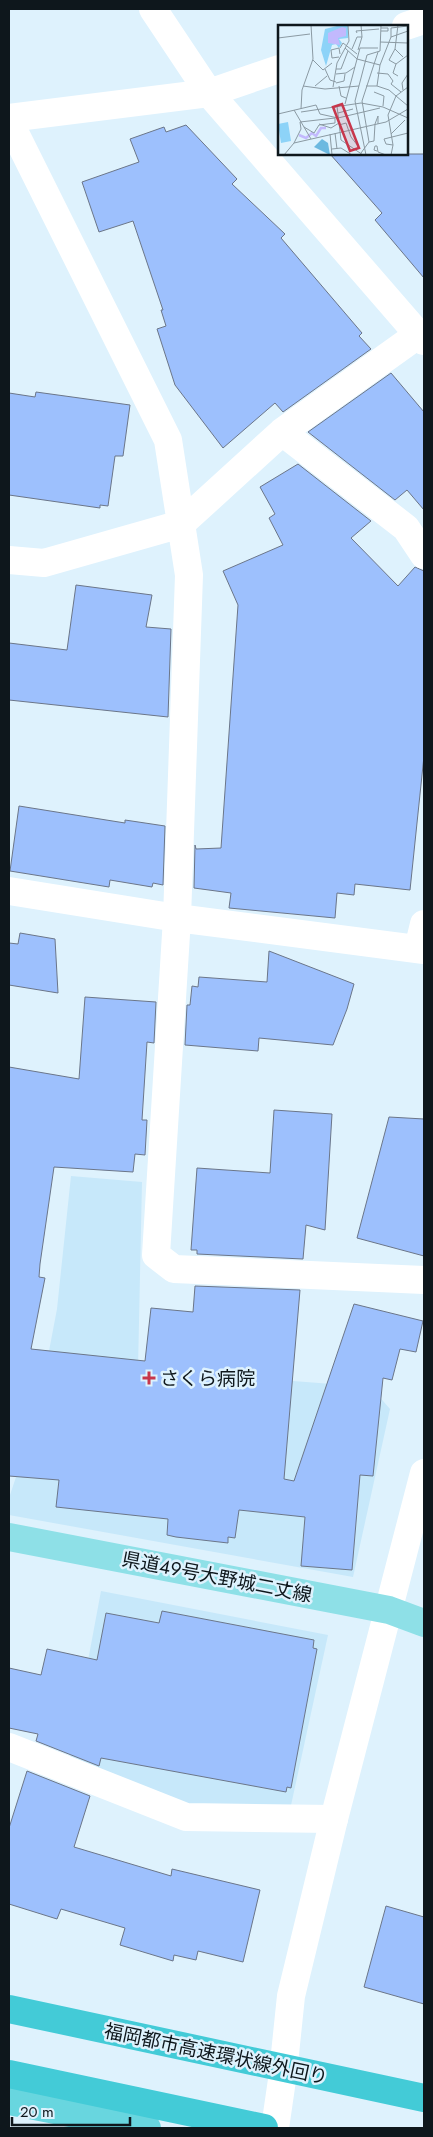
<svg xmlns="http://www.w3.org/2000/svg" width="433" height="2137" font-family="Jost,'Noto Sans JP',sans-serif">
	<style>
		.built { fill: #c7e8fa }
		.building { fill: #9dc0fd; stroke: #6b7689 }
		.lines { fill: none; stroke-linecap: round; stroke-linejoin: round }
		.minor { stroke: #fff; stroke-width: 28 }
		.tertiary { stroke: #fff; stroke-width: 28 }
		.primary { stroke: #8ee0e7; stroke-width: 28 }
		.trunk { stroke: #68d6df; stroke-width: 28 }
		.motorway { stroke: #43cbd7; stroke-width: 28 }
		.poi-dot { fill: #c7374c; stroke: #def2fd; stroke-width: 2 }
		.labels { text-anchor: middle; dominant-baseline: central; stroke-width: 5; stroke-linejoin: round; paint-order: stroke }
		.poi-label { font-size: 19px; fill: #0e171c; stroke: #def2fd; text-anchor: start }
		.street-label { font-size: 19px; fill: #0e171c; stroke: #def2fd }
		.inset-river { fill: none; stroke: #c2b9fd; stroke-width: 2.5 }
		.inset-road { fill: none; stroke: #8b9aa3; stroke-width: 1 }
		.view { fill: #c7374c; fill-opacity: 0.15; stroke: #c7374c; stroke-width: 2.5 }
		.inset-edge { fill: none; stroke: #0e171c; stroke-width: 2.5 }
	</style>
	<rect width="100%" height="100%" fill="#def2fd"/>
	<path class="built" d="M 71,1176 L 142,1182 L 138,1369 L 371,1387 L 390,1409 L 353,1577 L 9,1515 L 9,1498 L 37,1414 L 57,1309 Z
		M 101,1591 L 328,1635 L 290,1810 L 188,1807 L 70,1757 Z"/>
	<path class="building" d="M 186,125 L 237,179 L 232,184 L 285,234 L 281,238 L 362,333 L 359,336 L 371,349 L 283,412 L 275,403 L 223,448 L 175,385 L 157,329 L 166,326 L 161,310 L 163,310 L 133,221 L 99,232 L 82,182 L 139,162 L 130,139 L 164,127 L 166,132 Z
		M 330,154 L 424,154 L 424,278 L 375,220 L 382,213 Z
		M 391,373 L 424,412 L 424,510 L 407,490 L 395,500 L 308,432 Z
		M 36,392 L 130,405 L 123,456 L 115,456 L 108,506 L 100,505 L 100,508 L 9,495 L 9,393 L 35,397 Z
		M 298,464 L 371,521 L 351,538 L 398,586 L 415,567 L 424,571 L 424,756 L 410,890 L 355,884 L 354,895 L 337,893 L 335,918 L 229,908 L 231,893 L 194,888 L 195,845 L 196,849 L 221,848 L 238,605 L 223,571 L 283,545 L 269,518 L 275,514 L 260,487 Z
		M 76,585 L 152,595 L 146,627 L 171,629 L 168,717 L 9,700 L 9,643 L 67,650 Z
		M 19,806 L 125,823 L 125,820 L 165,826 L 163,885 L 153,883 L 152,887 L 110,880 L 109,887 L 10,871 Z
		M 20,933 L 55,939 L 58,993 L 9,985 L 9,943 L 18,944 Z
		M 269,951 L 354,984 L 347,1009 L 333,1045 L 259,1038 L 258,1051 L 185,1045 L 187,1005 L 190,1005 L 192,986 L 198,987 L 199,977 L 267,982 Z
		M 85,997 L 156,1002 L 154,1043 L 147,1042 L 142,1120 L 147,1120 L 145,1155 L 135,1154 L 133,1172 L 54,1167 L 40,1264 L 39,1277 L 45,1278 L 31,1349 L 145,1361 L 151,1308 L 193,1312 L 195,1286 L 300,1290 L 284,1479 L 294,1481 L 354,1304 L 423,1321 L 416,1352 L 400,1349 L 392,1380 L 383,1378 L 373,1476 L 360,1475 L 352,1570 L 301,1566 L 305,1517 L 239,1510 L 235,1538 L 228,1537 L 228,1543 L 176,1537 L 167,1535 L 168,1519 L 56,1507 L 59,1480 L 9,1476 L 9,1067 L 79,1079 Z
		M 274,1110 L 332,1114 L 325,1230 L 306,1225 L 303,1259 L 197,1254 L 197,1250 L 191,1250 L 197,1168 L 270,1173 Z
		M 389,1117 L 424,1119 L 424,1256 L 357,1238 Z
		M 162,1611 L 314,1640 L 313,1648 L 317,1649 L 291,1788 L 287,1787 L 286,1792 L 101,1758 L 99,1766 L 36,1741 L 38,1734 L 9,1728 L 9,1668 L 41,1675 L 47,1649 L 97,1660 L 106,1613 L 159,1623 Z
		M 27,1771 L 90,1796 L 74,1847 L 171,1876 L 172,1869 L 260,1890 L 243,1962 L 198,1951 L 196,1960 L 174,1955 L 173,1961 L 120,1945 L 125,1928 L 61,1909 L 57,1919 L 9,1904 L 9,1828 Z
		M 386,1906 L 424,1917 L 424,2004 L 364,1987 Z"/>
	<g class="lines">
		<path class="minor" d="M 406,26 L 424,20
			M 9,118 L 209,93 L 279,69
			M 9,121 L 168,440 L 189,575 L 177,918 L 156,1255 L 174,1269 L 424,1280
			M 282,432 L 406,528 L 424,555
			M 9,560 L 44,563 L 181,524 L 282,432 L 419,334
			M 9,891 L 177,918 L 424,950
			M 418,949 L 424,924
			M 9,1747 L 186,1817 L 334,1819"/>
		<path class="tertiary" d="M 153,9 L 209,93 L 424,341
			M 275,2128 L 283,2073 L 291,1996 L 334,1819 L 424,1473"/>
		<path class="primary" d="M 9,1537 L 389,1610 L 424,1623"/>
		<path class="trunk" d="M 9,2101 L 147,2128"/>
		<path class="motorway" d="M 9,2009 L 424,2098
			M 9,2074 L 264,2128"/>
	</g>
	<path class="poi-dot" d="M146.5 1370.5h5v5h5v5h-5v5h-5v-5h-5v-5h5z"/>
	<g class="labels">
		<g class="poi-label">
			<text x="160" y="1378">さくら病院</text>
		</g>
		<g class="street-label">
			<text transform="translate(217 1577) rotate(11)">県道49号大野城二丈線</text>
			<text transform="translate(216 2054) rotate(12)">福岡都市高速環状線外回り</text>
		</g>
	</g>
	<g transform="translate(278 25)">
		<rect width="130" height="130" fill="#def2fd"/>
		<path d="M 63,0 L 70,0 L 70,13 L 61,14 L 64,18 L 61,23 L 58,19 L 54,20 L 48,41 L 43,25 L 47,4 ZM 10,97 L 13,116 L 3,118 L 0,99 Z" fill="#8dd3f8"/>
		<path d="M 44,114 L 50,118 L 52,130 L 36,122 Z" fill="#6cb9e0"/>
		<path d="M 64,2 L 68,3 L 68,11 L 60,13 L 62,20 L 50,18 L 50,8 Z" fill="#c2b9fd"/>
		<path class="inset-river" d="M 21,110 L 28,113 L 34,108 L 38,111 L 43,103 L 48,103"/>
		<path class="inset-road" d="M 29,0 L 50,0M 120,0 L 117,24 L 125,32M 103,6 L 110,6 L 110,3 L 103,3M 79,8 L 78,6 L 101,4M 113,12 L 113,3 L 130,1M 0,13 L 32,9M 102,17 L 130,18M 62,23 L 65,18 L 79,29M 67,23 L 79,34 L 102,40 L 113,12 L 130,6M 74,24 L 79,12 L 84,12M 117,24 L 111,35 L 118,39M 80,25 L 84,12 L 83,0M 61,32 L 54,33 L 53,25 L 61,23 L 62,29M 35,35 L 45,45 L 54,38M 47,44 L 52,55 L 58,57M 58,44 L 63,44 L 70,26M 99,48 L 110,49 L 115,56 L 113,59 L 123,67M 58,49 L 68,48 L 77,42M 120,51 L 115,48 L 118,39 L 130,30M 58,58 L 66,56 L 67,49M 25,61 L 47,64 L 81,61M 37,61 L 49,51M 61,61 L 63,71 L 68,73M 88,61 L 99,61 L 102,40M 99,61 L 111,65 L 118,71M 55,62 L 59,38 L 71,16 L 70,0M 125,65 L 124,58 L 130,49M 96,67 L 106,71 L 105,81M 118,71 L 130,81M 67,79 L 82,23 L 100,23M 59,81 L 63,115 L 85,130M 23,84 L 24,65 L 35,34 L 33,0M 16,85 L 33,114M 23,87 L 83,78 L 105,82 L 130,93M 60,88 L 75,84M 0,89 L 38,80 L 42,89 L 60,93 L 102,83M 41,99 L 53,103 L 61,98M 97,99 L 100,91 L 100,99M 61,100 L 68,98 L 73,112 L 80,121M 57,108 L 59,124M 52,109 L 54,130M 113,109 L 127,95M 91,117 L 96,116 L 97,99M 16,118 L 23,104 L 22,97 L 57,93 L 57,98 L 41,100 L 36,108 L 26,102M 115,120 L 108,119 L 106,114 L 130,108M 54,124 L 63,123 L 74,130M 99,126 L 96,125 L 97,121 L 99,121 L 100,127 L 108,130M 83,128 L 91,117 L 84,76 L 100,27M 6,130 L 16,118 L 108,97 L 130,84M 88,130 L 77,76 L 89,30 L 102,26 L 103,0M 113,130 L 115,120 L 110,90 L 118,71 L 130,62"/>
		<path class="view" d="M 64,79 L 81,123 L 72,126 L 55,82 Z"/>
		<rect width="130" height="130" class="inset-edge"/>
	</g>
	<rect width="433" height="2137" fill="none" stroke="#0e171c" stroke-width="20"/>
	<path d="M12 2117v8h118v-8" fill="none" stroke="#0e171c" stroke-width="2.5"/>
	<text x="20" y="2117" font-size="15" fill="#0e171c" stroke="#def2fd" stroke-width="4" paint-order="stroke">20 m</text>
</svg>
